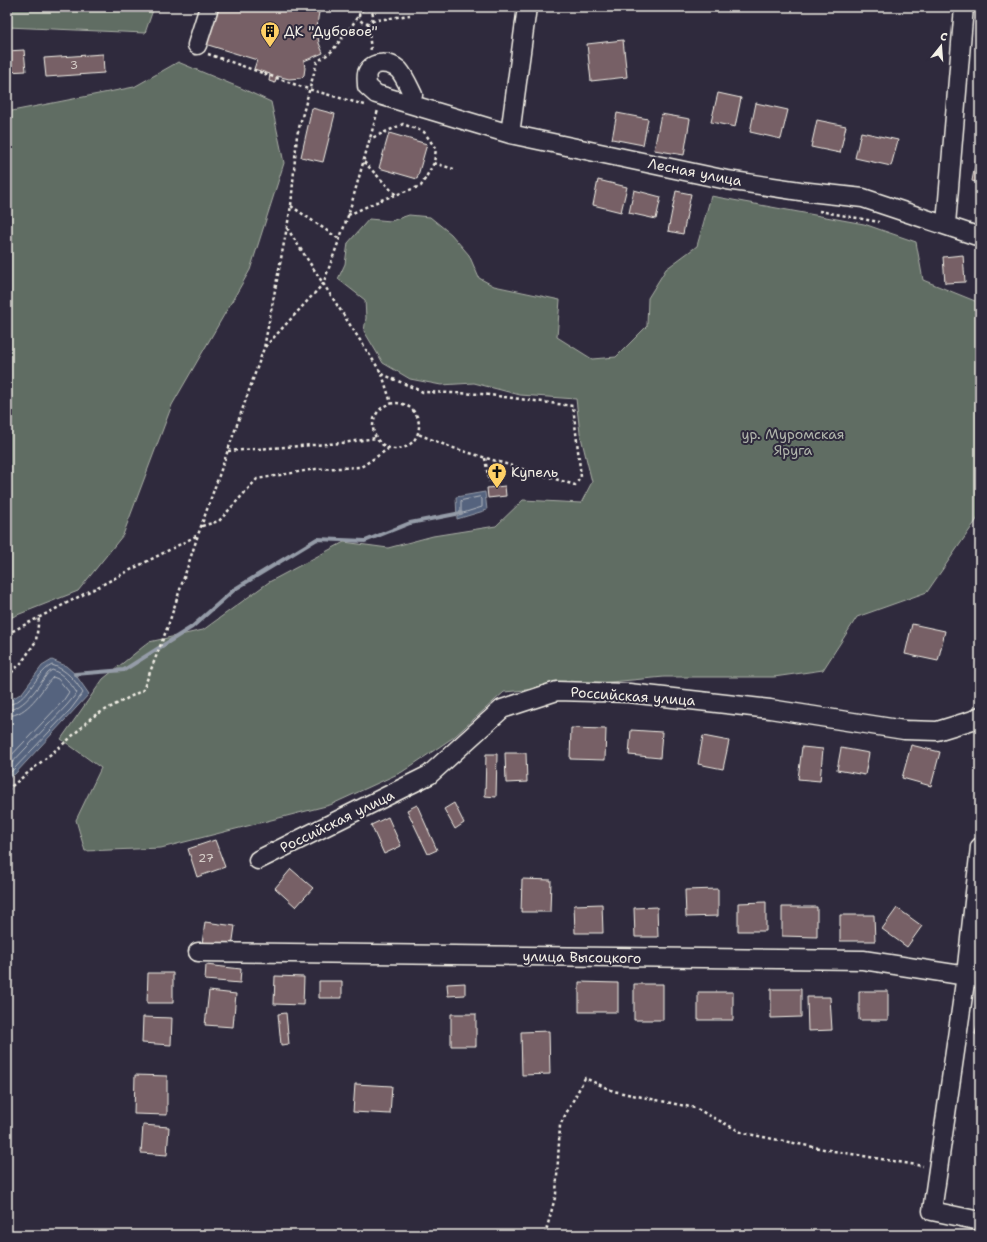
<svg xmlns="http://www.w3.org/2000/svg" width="987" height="1242" font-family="'Shantell Sans',sans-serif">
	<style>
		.green { fill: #606d63; stroke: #aaafa6 }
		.water { fill: #55637e; stroke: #959ca8 }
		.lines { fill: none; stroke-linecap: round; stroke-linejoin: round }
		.shore { stroke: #b4b8be; stroke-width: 1 }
		.stream { stroke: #959ca8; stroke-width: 4 }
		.building { fill: #776066; stroke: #f4f1e8 }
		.minor-casing { stroke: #f4f1e8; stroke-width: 21 }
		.path { stroke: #f4f1e8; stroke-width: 2.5; stroke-dasharray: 3 3; stroke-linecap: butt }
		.minor { stroke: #2f2a3d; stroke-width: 18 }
		.labels { text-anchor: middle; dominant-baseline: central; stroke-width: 4; stroke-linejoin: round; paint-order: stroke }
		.number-label { font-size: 12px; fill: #d5cdc8 }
		.poi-label { font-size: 14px; fill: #f4f1e8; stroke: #2f2a3d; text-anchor: start }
		.street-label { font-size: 14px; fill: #f4f1e8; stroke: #2f2a3d }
		.park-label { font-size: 14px; fill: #b1b6ac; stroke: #2f2a3d }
	</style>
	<rect width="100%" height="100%" fill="#2f2a3d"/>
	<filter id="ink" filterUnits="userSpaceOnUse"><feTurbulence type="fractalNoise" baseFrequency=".025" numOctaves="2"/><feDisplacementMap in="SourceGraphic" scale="8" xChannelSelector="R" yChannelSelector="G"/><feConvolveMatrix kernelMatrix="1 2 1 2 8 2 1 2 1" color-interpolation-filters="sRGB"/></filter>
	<g filter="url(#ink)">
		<path class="green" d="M 7,7 L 154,7 L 145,33 L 7,27 Z
			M 178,62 L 243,89 L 271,102 L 284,163 L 250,270 L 172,405 L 123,535 L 78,591 L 7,619 L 7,112 L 134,87 Z
			M 711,196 L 864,224 L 916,242 L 923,280 L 980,303 L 980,515 L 927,592 L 857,617 L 823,670 L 774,677 L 664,677 L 504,692 L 454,737 L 402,772 L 330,805 L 161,848 L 85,851 L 76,820 L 101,768 L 61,739 L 103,679 L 149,642 L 203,630 L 269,582 L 344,542 L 388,548 L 433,536 L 496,526 L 523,500 L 581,503 L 592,482 L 580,433 L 576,399 L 520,395 L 474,383 L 441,385 L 410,379 L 383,363 L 364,331 L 366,318 L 365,300 L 338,279 L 345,264 L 348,243 L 369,219 L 391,221 L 409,215 L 430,217 L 451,234 L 469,255 L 479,278 L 494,286 L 560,300 L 557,337 L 592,359 L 616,357 L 647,326 L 648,298 L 666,269 L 697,246 Z"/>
		<path class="water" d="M 485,492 L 487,510 L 457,519 L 456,497 Z
			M 52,660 L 66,666 L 75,674 L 89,694 L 15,774 L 7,779 L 7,702 L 22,693 L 42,666 Z"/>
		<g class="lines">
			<path class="shore" d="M 480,497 L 482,499 L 482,507 L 463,513 L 461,513 L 461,501 Z
				M 7,705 C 29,702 34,674 52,665 C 67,670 75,680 83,693 L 71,709 L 12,771 L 7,774
				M 7,710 C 25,709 38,686 48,673 L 52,670 C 64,674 70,683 77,693 L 67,705 L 7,768
				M 7,716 C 29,715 40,691 53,677 L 58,679 L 69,692 L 63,701 L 7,760"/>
			<path class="stream" d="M 75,674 L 124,670 L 192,627 L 235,589 L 317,539 L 365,541 L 410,523 L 461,513"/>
		</g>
		<path class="building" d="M 216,7 L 320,7 L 318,18 L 317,30 L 319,43 L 323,53 L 304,61 L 305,68 L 304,75 L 301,78 L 289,79 L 277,76 L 275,83 L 269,81 L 270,74 L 254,69 L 257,60 L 205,44 Z
			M 623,40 L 627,77 L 591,81 L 587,44 Z
			M 24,50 L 26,71 L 7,72 L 7,51 Z
			M 103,54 L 104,73 L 46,77 L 44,58 Z
			M 718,93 L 741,98 L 735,127 L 711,122 Z
			M 756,103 L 788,110 L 781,139 L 750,132 Z
			M 312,108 L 335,114 L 323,162 L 301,157 Z
			M 617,113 L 648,119 L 643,145 L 612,139 Z
			M 661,114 L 690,119 L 684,155 L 654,150 Z
			M 817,120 L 846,126 L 840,153 L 811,147 Z
			M 861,132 L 898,140 L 891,166 L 855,158 Z
			M 389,133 L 427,144 L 417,179 L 379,168 Z
			M 979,144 L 980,144 L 980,183 L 972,181 Z
			M 598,180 L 627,187 L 621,212 L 593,205 Z
			M 634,190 L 661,197 L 656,219 L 629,213 Z
			M 676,191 L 691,194 L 683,234 L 668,231 Z
			M 963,255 L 965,282 L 945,283 L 943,257 Z
			M 505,486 L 506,496 L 488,498 L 487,488 Z
			M 912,624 L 945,631 L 938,661 L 905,654 Z
			M 571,728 L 606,729 L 605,760 L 570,759 Z
			M 631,730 L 662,732 L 660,758 L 629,755 Z
			M 703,736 L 729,741 L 723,769 L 698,764 Z
			M 911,745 L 940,752 L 931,786 L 902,778 Z
			M 802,747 L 823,749 L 820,781 L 798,779 Z
			M 841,748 L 869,753 L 865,775 L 837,770 Z
			M 505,753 L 526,753 L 527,782 L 506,783 Z
			M 486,754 L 497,754 L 496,797 L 485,796 Z
			M 454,803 L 464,823 L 455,829 L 444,809 Z
			M 417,805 L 437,850 L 428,854 L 407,810 Z
			M 388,817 L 401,846 L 384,854 L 371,825 Z
			M 215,840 L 225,867 L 197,877 L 188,849 Z
			M 291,869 L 313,888 L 296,907 L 275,888 Z
			M 522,879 L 551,880 L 550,912 L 521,912 Z
			M 718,889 L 718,916 L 686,917 L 685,890 Z
			M 766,902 L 766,931 L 738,931 L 738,903 Z
			M 602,904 L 603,933 L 575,933 L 574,905 Z
			M 657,907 L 658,937 L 635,937 L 634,908 Z
			M 782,907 L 817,907 L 817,937 L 782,936 Z
			M 897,908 L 922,926 L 907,947 L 882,929 Z
			M 840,915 L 874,915 L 875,941 L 840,941 Z
			M 205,922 L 235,926 L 232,947 L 202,944 Z
			M 206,965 L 241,969 L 240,983 L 205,980 Z
			M 148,973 L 173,973 L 173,1003 L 147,1003 Z
			M 275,976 L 304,977 L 303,1005 L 274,1004 Z
			M 319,981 L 342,981 L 342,998 L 319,998 Z
			M 579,982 L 618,983 L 618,1012 L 579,1012 Z
			M 465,983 L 465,995 L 448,996 L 447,984 Z
			M 634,984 L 663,984 L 663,1020 L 634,1020 Z
			M 771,989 L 801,989 L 801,1017 L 771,1018 Z
			M 209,991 L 236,994 L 233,1027 L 205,1025 Z
			M 859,991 L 888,991 L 888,1020 L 859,1020 Z
			M 698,992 L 733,992 L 733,1020 L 698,1020 Z
			M 807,997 L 830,997 L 832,1030 L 808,1031 Z
			M 286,1013 L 289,1044 L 281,1045 L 278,1014 Z
			M 451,1014 L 476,1014 L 476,1046 L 451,1046 Z
			M 980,1016 L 980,1036 L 975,1034 Z
			M 143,1017 L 172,1018 L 171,1045 L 142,1043 Z
			M 549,1031 L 550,1074 L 522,1075 L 521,1032 Z
			M 135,1075 L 167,1076 L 167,1115 L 134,1114 Z
			M 355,1084 L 392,1086 L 390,1114 L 353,1112 Z
			M 143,1125 L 169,1127 L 167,1155 L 141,1153 Z"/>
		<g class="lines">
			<g class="minor-casing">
				<path id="minor" d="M 197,45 L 209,7
					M 410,103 L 413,95 C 409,87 405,77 399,70 C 390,62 372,60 367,73 C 366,76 367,82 367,86 L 376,94 L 510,134 L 727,180 L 800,191 L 863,198 L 980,237
					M 510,134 L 527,7
					M 946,224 L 964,7
					M 980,847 L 966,975 L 932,1211 L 980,1221
					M 258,860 L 429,775 L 502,709 L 557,691 L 629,693 L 770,709 L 904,730 L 937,731 L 973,720 L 980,716
					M 198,952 L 863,960 L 980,978"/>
			</g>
			<path class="path" d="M359 16a7 7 0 1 1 14 0a7 7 0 1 1-14 0Z
				M 372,21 L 410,15
				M 368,23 L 371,51
				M 208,54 L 308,89 L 365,105
				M 364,162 L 396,195
				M 434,163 L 457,170
				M 291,206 L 339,239
				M 819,211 L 879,222
				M 348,215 L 381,200 L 421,186 L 434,163 L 436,149 L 424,132 L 403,124 L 370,139
				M 287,228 L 382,374 L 391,403
				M 265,347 L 323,284 L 348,216 L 378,110
				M 382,374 L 423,392 L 482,394 L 573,406 L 581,477 L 575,485 L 450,447 L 418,434
				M373 426a23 23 0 1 1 46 0a23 23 0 1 1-46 0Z
				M 228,451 L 342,443 L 376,438
				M 485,458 L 489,482
				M 202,526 L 219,521 L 257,479 L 316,469 L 361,467 L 388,449
				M 7,634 L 198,535
				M 7,677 L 22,662 L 36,641 L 39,617
				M 7,790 L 68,740 L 92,717 L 143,690 L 168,626 L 198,535 L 264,348 L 291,206 L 297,135 L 317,62 L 332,51 L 353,24 L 358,16
				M 545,1235 L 556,1194 L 560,1125 L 585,1078 L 613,1091 L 695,1108 L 743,1133 L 839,1152 L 923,1166"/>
			<use href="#minor" class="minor"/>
		</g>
	</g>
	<defs>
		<g id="building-pin" transform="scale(1)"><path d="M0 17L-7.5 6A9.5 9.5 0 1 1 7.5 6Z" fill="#ffd166" stroke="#2f2a3d"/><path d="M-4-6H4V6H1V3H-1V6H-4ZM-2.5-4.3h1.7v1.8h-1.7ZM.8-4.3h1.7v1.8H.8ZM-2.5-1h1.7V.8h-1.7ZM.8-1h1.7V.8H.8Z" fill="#111"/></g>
		<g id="church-pin" transform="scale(1)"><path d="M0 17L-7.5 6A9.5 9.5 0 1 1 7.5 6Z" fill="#ffd166" stroke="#2f2a3d"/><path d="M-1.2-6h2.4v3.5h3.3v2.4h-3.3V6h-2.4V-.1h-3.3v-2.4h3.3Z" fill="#111"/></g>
	</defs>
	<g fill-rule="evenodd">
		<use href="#building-pin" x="270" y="31"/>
		<use href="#church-pin" x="497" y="472"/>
	</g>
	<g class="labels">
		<g class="number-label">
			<text x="74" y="65">3</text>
			<text x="206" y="858">27</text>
		</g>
		<g class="poi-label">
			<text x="284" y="31">ДК "Дубовое"</text>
			<text x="511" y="472">Купель</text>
		</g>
		<g class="street-label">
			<text transform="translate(695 172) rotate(11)">Лесная улица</text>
			<text transform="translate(633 696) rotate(4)">Российская улица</text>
			<text transform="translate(337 821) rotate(-26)">Российская улица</text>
			<text transform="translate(582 957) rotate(1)">улица Высоцкого</text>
		</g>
		<g class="park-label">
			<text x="793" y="434">ур. Муромская<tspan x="793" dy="16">Яруга</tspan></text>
		</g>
	</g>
	<rect width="987" height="1242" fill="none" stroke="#2f2a3d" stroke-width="24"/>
	<rect x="12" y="12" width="963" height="1218" fill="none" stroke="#f4f1e8" stroke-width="1.5" filter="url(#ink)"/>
	<g transform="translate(941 46) rotate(17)" stroke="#2f2a3d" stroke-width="3" paint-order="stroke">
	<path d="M0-3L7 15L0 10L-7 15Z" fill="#f4f1e8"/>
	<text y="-6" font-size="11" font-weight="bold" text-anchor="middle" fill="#f4f1e8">С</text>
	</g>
</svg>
